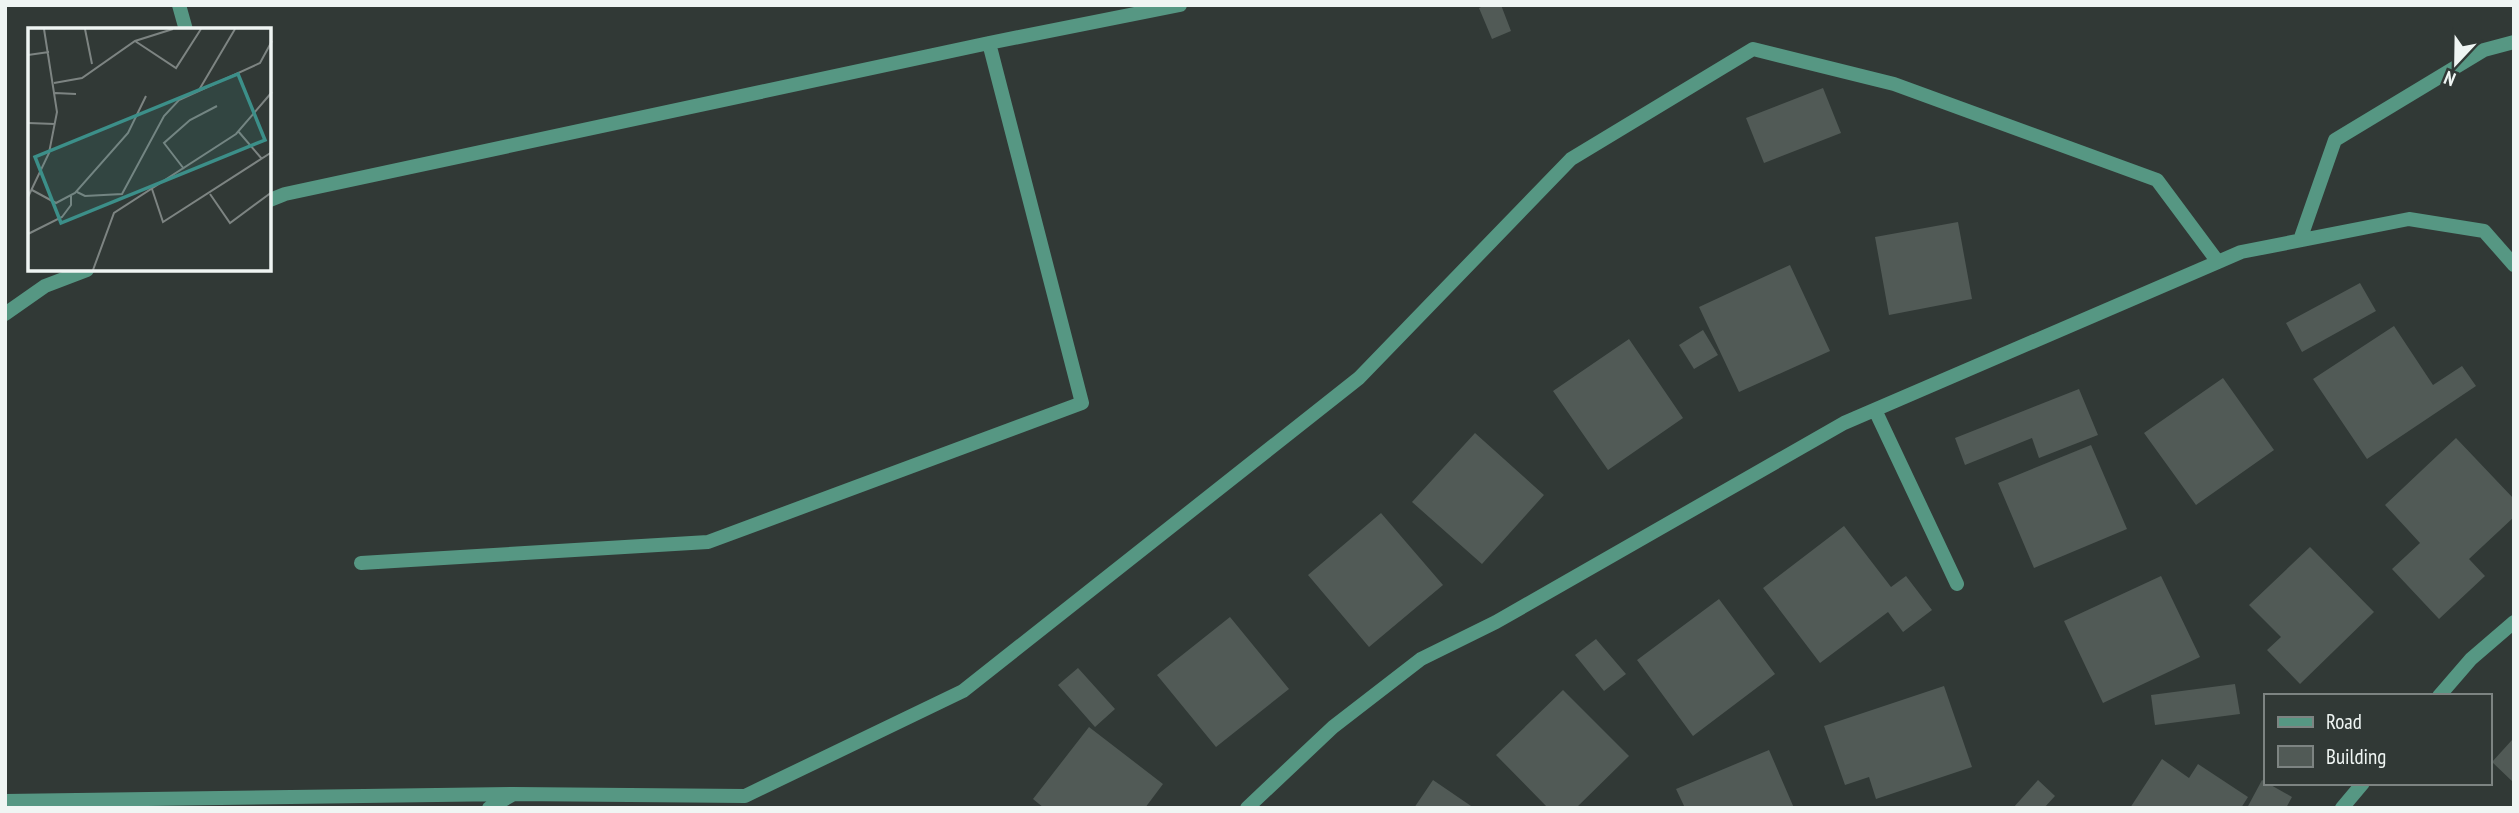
<svg xmlns="http://www.w3.org/2000/svg" width="2519" height="813" font-family="'PT Sans Narrow',sans-serif">
	<style>
		.building { fill: #515a56 }
		.lines { fill: none; stroke-linecap: round; stroke-linejoin: round }
		.minor { stroke: #569783; stroke-width: 14 }
		.inset-road { fill: none; stroke: #7d8482; stroke-width: 2 }
		.view { fill: #3c8f89; fill-opacity: 0.15; stroke: #3c8f89; stroke-width: 3.5 }
		.inset-edge { fill: none; stroke: #eff5f3; stroke-width: 3.5 }
	</style>
	<rect width="100%" height="100%" fill="#313936"/>
	<path class="building" d="M 1485,5 L 1501,5 L 1511,31 L 1492,39 L 1479,8 Z
		M 1823,88 L 1841,133 L 1764,163 L 1746,118 Z
		M 1958,222 L 1972,299 L 1889,315 L 1875,237 Z
		M 1790,265 L 1830,351 L 1739,392 L 1699,307 Z
		M 2360,283 L 2376,311 L 2302,352 L 2286,323 Z
		M 2394,326 L 2433,385 L 2462,366 L 2476,386 L 2367,459 L 2313,379 Z
		M 1703,330 L 1718,355 L 1694,369 L 1679,345 Z
		M 1629,339 L 1683,418 L 1608,470 L 1553,391 Z
		M 2223,378 L 2274,450 L 2196,505 L 2144,433 Z
		M 2079,389 L 2098,435 L 2039,458 L 2032,438 L 1965,465 L 1955,438 Z
		M 1475,433 L 1544,495 L 1482,564 L 1412,502 Z
		M 2456,438 L 2514,499 L 2514,517 L 2469,559 L 2485,576 L 2439,619 L 2392,569 L 2420,543 L 2385,505 Z
		M 2091,445 L 2127,529 L 2034,568 L 1998,483 Z
		M 1381,513 L 1443,585 L 1369,647 L 1308,575 Z
		M 1844,526 L 1891,587 L 1906,576 L 1932,610 L 1903,632 L 1888,612 L 1820,663 L 1763,588 Z
		M 2310,547 L 2374,612 L 2300,684 L 2267,650 L 2281,637 L 2249,605 Z
		M 2161,576 L 2200,657 L 2103,703 L 2064,621 Z
		M 1719,599 L 1775,674 L 1693,736 L 1637,660 Z
		M 1230,617 L 1289,689 L 1216,747 L 1157,675 Z
		M 1596,639 L 1626,674 L 1604,691 L 1575,655 Z
		M 1078,668 L 1115,709 L 1095,727 L 1058,685 Z
		M 2235,684 L 2240,714 L 2155,725 L 2151,695 Z
		M 1944,686 L 1972,767 L 1876,799 L 1869,777 L 1845,785 L 1824,726 Z
		M 1563,690 L 1629,756 L 1576,808 L 1548,808 L 1496,755 Z
		M 1089,727 L 1163,784 L 1145,808 L 1044,808 L 1033,799 Z
		M 2512,740 L 2514,742 L 2514,783 L 2492,762 Z
		M 1769,750 L 1794,808 L 1685,808 L 1676,789 Z
		M 2162,759 L 2189,778 L 2198,764 L 2248,797 L 2241,808 L 2130,808 Z
		M 1433,780 L 1474,808 L 1414,808 Z
		M 2038,780 L 2055,796 L 2044,808 L 2013,808 Z
		M 2262,780 L 2292,797 L 2286,808 L 2247,808 Z"/>
	<g class="lines">
		<path class="minor" d="M 179,5 L 186,30
			M 270,200 L 285,194 L 989,43 L 1180,5
			M 2300,240 L 2335,140 L 2484,50 L 2514,42
			M 5,314 L 45,286 L 87,270
			M 1875,410 L 1957,584
			M 361,563 L 708,542 L 1082,403 L 989,43
			M 2439,696 L 2471,659 L 2514,622
			M 5,801 L 514,794 L 745,796 L 963,691 L 1359,378 L 1571,159 L 1753,49 L 1894,84 L 2157,180 L 2218,262
			M 489,808 L 512,795
			M 1247,808 L 1333,727 L 1421,659 L 1496,622 L 1844,423 L 2218,262 L 2241,252 L 2409,219 L 2484,231 L 2514,265
			M 2342,808 L 2363,783"/>
	</g>
	<g transform="translate(28 28)">
		<rect width="243" height="243" fill="#313936"/>
		<path class="inset-road" d="M 57,1 L 64,36M 107,13 L 148,40 L 173,1M 0,27 L 21,24M 26,55 L 54,50 L 107,13 L 145,1M 171,62 L 207,1M 27,65 L 48,66M 0,95 L 27,96M 210,103 L 234,131M 156,141 L 136,115 L 162,92 L 189,78M 124,161 L 135,194 L 244,124M 4,162 L 28,175 L 47,165 L 100,105 L 118,68M 49,164 L 57,168 L 94,166 L 136,88 L 151,72 L 232,35 L 244,13M 182,166 L 202,195 L 244,164M 0,169 L 21,125 L 29,84 L 16,1M 0,206 L 34,189 L 43,177 L 43,168M 65,242 L 86,185 L 208,106 L 244,64"/>
		<path class="view" d="M 210,46 L 237,112 L 33,195 L 7,129 Z"/>
		<rect width="243" height="243" class="inset-edge"/>
	</g>
	<rect width="2519" height="813" fill="none" stroke="#eff5f3" stroke-width="14"/>
	<rect x="2264" y="694" width="228" height="91" fill="#313936" stroke="#7d8482" stroke-width="2"/>
	<rect x="2278" y="717" width="35" height="10" fill="#569783" stroke="#7d8482" stroke-width="2"/>
	<text x="2326" y="729" font-size="21" fill="#eff5f3">Road</text>
	<rect x="2278" y="746" width="35" height="21" fill="#515a56" stroke="#7d8482" stroke-width="2"/>
	<text x="2326" y="764" font-size="21" fill="#eff5f3">Building</text>
	<g transform="translate(2456 63) rotate(202)" stroke="#313936" stroke-width="5" paint-order="stroke">
	<path d="M0-5L12 26L0 18L-12 26Z" fill="#eff5f3"/>
	<text y="-10" font-size="19" font-weight="bold" text-anchor="middle" fill="#eff5f3">N</text>
	</g>
</svg>
